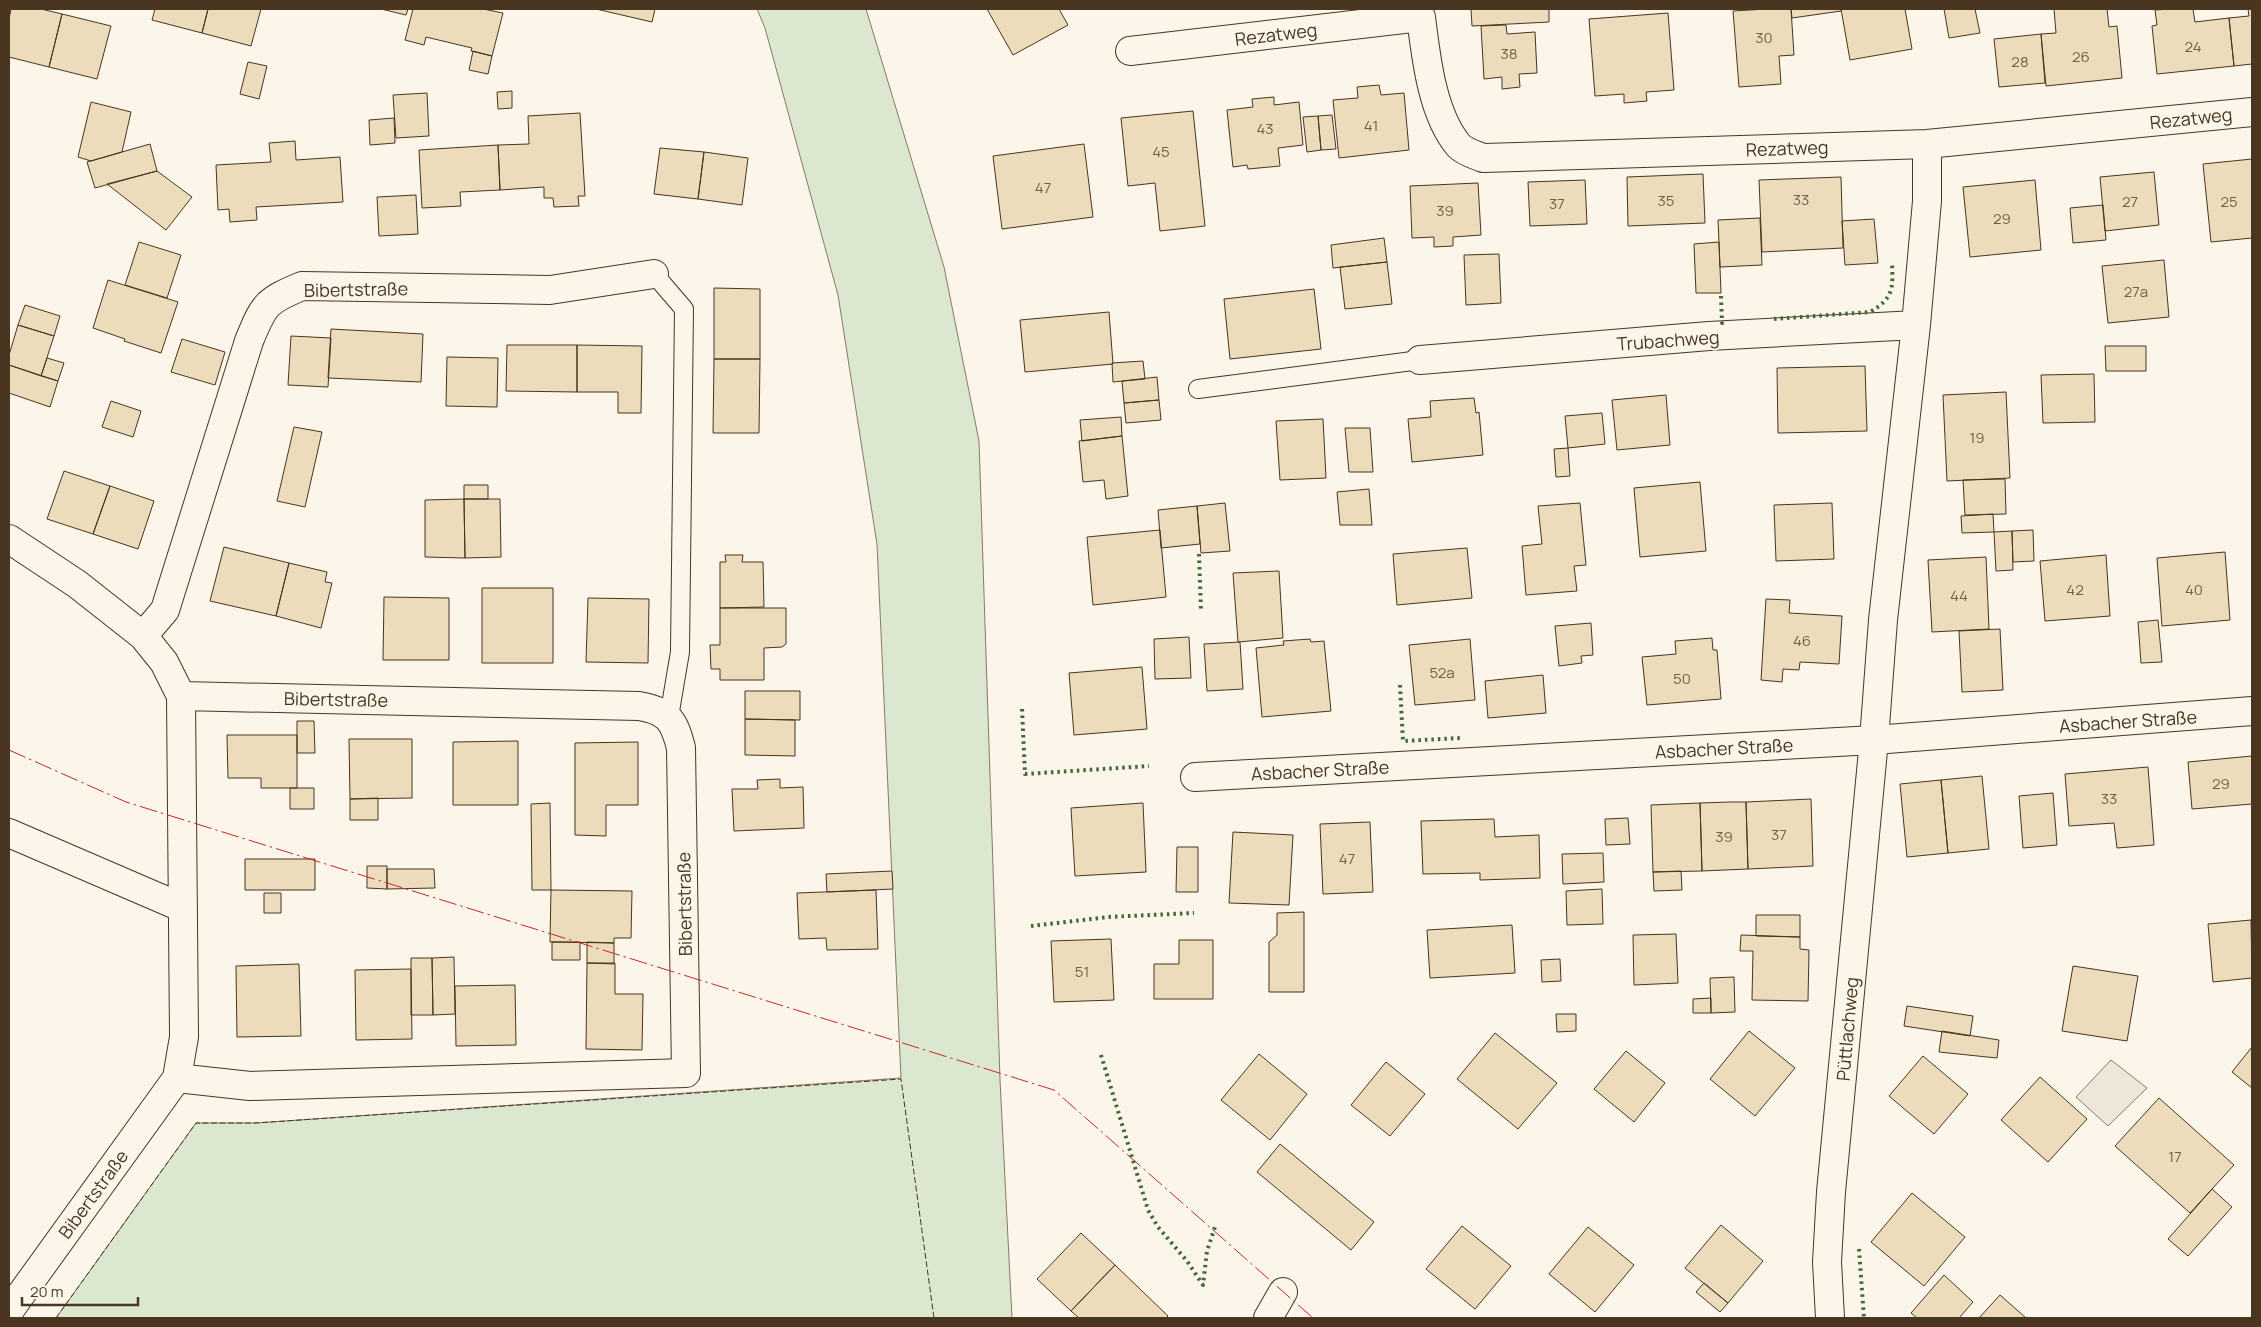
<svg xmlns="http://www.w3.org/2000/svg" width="2261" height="1327" font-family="Manrope,sans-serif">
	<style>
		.green { fill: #dce7d0; stroke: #887966 }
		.parking { fill: #ede7d9; stroke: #887966 }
		.building { fill: #ecdcbc; stroke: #4a3520 }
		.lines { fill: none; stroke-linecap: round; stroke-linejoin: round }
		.lane-casing { stroke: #4a3520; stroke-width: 20 }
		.street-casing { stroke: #4a3520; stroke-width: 30 }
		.lane { stroke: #fbf6e9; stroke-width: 18 }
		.street { stroke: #fbf6e9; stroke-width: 28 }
		.hedge { stroke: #436837; stroke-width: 4; stroke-dasharray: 2.5 4; stroke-linecap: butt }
		.fence { stroke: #4a3520; stroke-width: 1; stroke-dasharray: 6 2.5; stroke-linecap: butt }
		.power { stroke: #c62828; stroke-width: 1; stroke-dasharray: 18 4 2.5 4; stroke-linecap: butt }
		.labels { text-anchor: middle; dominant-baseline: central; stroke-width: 4; stroke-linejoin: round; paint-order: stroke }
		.number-label { font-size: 15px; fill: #725f47 }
		.street-label { font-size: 18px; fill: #4a3520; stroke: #fbf6e9 }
	</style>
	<rect width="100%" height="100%" fill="#fbf6e9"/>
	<path class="green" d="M 757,9 L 866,9 L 944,267 L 979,441 L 1000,1080 L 1012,1318 L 56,1318 L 196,1123 L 256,1123 L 901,1078 L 877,544 L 838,295 L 765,28 Z"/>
	<path class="parking" d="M 2111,1060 L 2147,1088 L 2108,1126 L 2076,1097 Z"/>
	<path class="building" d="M 11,9 L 41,9 L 62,14 L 49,67 L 9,57 L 9,19 Z
		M 155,9 L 208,9 L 202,33 L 152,20 Z
		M 208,9 L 261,9 L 251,46 L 202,33 Z
		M 381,9 L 408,9 L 406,15 Z
		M 413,9 L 483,9 L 503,13 L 492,56 L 471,51 L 472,48 L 426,37 L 424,45 L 405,40 Z
		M 596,9 L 655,9 L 652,22 Z
		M 987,9 L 1059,9 L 1068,25 L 1013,55 Z
		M 1471,9 L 1549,9 L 1549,22 L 1472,26 Z
		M 1767,9 L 1791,9 L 1794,55 L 1779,56 L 1781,84 L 1739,87 L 1733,11 Z
		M 1791,9 L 1841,9 L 1841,11 L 1792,18 Z
		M 1841,9 L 1905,9 L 1912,49 L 1850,60 Z
		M 1944,9 L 1975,9 L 1980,33 L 1949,38 Z
		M 2054,9 L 2107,9 L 2109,27 L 2117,26 L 2122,78 L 2046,86 L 2041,34 L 2056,33 Z
		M 2171,9 L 2193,9 L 2195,22 L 2229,18 L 2234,66 L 2157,74 L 2152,26 L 2157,25 L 2155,10 Z
		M 2248,9 L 2252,9 L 2252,64 L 2234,66 L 2229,18 L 2249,16 Z
		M 1668,13 L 1674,90 L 1646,92 L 1647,101 L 1624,103 L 1624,94 L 1595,96 L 1589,19 Z
		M 62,14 L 111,26 L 97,79 L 49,67 Z
		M 1506,25 L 1507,34 L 1535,32 L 1537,73 L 1519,74 L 1520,87 L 1502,89 L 1502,77 L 1484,79 L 1481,26 Z
		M 2041,34 L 2045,83 L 1999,87 L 1994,39 Z
		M 473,51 L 492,56 L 488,74 L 469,70 Z
		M 248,62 L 267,66 L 259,99 L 240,94 Z
		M 1379,85 L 1381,95 L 1404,93 L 1409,150 L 1339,158 L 1333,100 L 1358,98 L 1357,87 Z
		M 512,91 L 512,108 L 498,109 L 497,92 Z
		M 427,93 L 429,136 L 396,138 L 393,95 Z
		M 1274,97 L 1274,105 L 1299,102 L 1303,145 L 1278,148 L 1280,166 L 1248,169 L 1247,165 L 1233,167 L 1227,110 L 1253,107 L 1252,99 Z
		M 91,102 L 131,112 L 122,152 L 91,161 L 78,157 Z
		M 1193,111 L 1205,226 L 1160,231 L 1155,183 L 1128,186 L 1121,118 Z
		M 580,113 L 585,196 L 578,196 L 579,206 L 554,207 L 553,198 L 544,198 L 544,187 L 500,190 L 498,145 L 529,144 L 528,116 Z
		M 1332,115 L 1336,149 L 1321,150 L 1318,116 Z
		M 1318,116 L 1321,150 L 1307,152 L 1303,117 Z
		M 394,118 L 395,143 L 370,145 L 369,120 Z
		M 295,141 L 296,160 L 340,157 L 343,202 L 256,207 L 257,220 L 230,222 L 229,209 L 218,210 L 216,165 L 271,162 L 269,143 Z
		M 150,144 L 157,171 L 95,188 L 87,162 Z
		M 1084,144 L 1093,217 L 1002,229 L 993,156 Z
		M 498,145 L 500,190 L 460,192 L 461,206 L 422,208 L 419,150 Z
		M 660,148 L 704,152 L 698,199 L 654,194 Z
		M 704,152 L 748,158 L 742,205 L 698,199 Z
		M 2252,159 L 2252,238 L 2211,242 L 2203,164 Z
		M 157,171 L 192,197 L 166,230 L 107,184 Z
		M 2154,172 L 2159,225 L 2105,231 L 2100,177 Z
		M 1703,174 L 1705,223 L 1628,226 L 1627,177 Z
		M 1841,177 L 1843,248 L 1762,252 L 1759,180 Z
		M 1585,180 L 1587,224 L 1530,226 L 1528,182 Z
		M 2035,180 L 2041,250 L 1970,257 L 1963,187 Z
		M 1478,183 L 1481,235 L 1453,237 L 1453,246 L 1434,247 L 1434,237 L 1412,238 L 1410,186 Z
		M 416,195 L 418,234 L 379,236 L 377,197 Z
		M 2103,205 L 2106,240 L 2073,243 L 2070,208 Z
		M 1760,218 L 1762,265 L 1720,267 L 1718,220 Z
		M 1874,219 L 1878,263 L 1845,265 L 1842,221 Z
		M 1384,238 L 1387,262 L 1333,268 L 1331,245 Z
		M 139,242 L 181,255 L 167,298 L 125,285 Z
		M 1719,242 L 1721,293 L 1696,293 L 1694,244 Z
		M 1499,254 L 1501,303 L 1466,305 L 1464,255 Z
		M 2164,260 L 2169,317 L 2108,323 L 2102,266 Z
		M 1387,262 L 1392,304 L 1345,309 L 1340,267 Z
		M 108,280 L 178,302 L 161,353 L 124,341 L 125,339 L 93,328 Z
		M 714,288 L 760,289 L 760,359 L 714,359 Z
		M 1314,289 L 1321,349 L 1230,359 L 1224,299 Z
		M 25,305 L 60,316 L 54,336 L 18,325 Z
		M 1109,312 L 1113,364 L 1025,372 L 1020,320 Z
		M 18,325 L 54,336 L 41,376 L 9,365 L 9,355 Z
		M 331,329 L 423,334 L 421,382 L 328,378 Z
		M 291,336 L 331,338 L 328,387 L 288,385 Z
		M 182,339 L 225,352 L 215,385 L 171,372 Z
		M 507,345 L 577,345 L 577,392 L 506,391 Z
		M 577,345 L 642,346 L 641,413 L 618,413 L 618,392 L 577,392 Z
		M 2105,346 L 2146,346 L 2146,371 L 2106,371 Z
		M 447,357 L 498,358 L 497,407 L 446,406 Z
		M 47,358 L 64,363 L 58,381 L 41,376 Z
		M 714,359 L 760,359 L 759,433 L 713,433 Z
		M 1143,361 L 1145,379 L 1113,382 L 1112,363 Z
		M 9,365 L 58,381 L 50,407 L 9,393 Z
		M 1865,366 L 1867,431 L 1778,433 L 1777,368 Z
		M 2094,374 L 2095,422 L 2043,423 L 2041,375 Z
		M 1157,377 L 1159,400 L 1124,403 L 1122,381 Z
		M 2006,392 L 2010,478 L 1947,481 L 1943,395 Z
		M 1666,395 L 1670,445 L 1617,450 L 1612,400 Z
		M 1474,398 L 1476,413 L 1479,412 L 1483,455 L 1412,462 L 1408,419 L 1431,417 L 1430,401 Z
		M 1159,400 L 1161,420 L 1126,423 L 1124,403 Z
		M 111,401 L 141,411 L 133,437 L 102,427 Z
		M 1602,413 L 1605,444 L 1568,448 L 1565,416 Z
		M 1121,417 L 1122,436 L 1082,441 L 1080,420 Z
		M 1323,419 L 1326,478 L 1280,480 L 1276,421 Z
		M 294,427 L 322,432 L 305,507 L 277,501 Z
		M 1345,428 L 1370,428 L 1373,472 L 1349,472 Z
		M 1122,436 L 1128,496 L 1106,499 L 1104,480 L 1083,482 L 1079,441 Z
		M 1568,448 L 1570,476 L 1556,477 L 1554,449 Z
		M 64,471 L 110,486 L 93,534 L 47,519 Z
		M 2005,479 L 2006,514 L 1965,515 L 1963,480 Z
		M 1700,482 L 1706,551 L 1640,557 L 1634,488 Z
		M 464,485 L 488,485 L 488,499 L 464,499 Z
		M 110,486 L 154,501 L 138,549 L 93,534 Z
		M 1369,489 L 1372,525 L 1340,525 L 1337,492 Z
		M 464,499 L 500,499 L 501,557 L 465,558 Z
		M 464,499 L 465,558 L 425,557 L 425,500 Z
		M 1225,503 L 1230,551 L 1201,553 L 1197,506 Z
		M 1580,503 L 1586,565 L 1574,566 L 1577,591 L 1526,595 L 1522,546 L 1542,544 L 1538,506 Z
		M 1832,503 L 1834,559 L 1776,561 L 1774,505 Z
		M 1197,506 L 1200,544 L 1161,548 L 1158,510 Z
		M 1993,514 L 1994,532 L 1962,533 L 1961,516 Z
		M 1160,530 L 1166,597 L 1093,605 L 1087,537 Z
		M 2033,530 L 2034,561 L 2013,562 L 2012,531 Z
		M 2012,531 L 2013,570 L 1996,571 L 1994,532 Z
		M 224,547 L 289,563 L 276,616 L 210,601 Z
		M 1467,548 L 1472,598 L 1397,605 L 1393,554 Z
		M 2225,552 L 2230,620 L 2162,626 L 2157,558 Z
		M 725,555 L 743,555 L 742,562 L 763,562 L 764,607 L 720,608 L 720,562 L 726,562 Z
		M 2106,555 L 2110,616 L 2045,621 L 2040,561 Z
		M 1986,557 L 1989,629 L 1932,632 L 1928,560 Z
		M 289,563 L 327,572 L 325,582 L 332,583 L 321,628 L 276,616 Z
		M 1279,571 L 1283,638 L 1238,642 L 1233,573 Z
		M 482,588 L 553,588 L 553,663 L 482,663 Z
		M 384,597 L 449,598 L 449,660 L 383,660 Z
		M 588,598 L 649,599 L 648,663 L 586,662 Z
		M 1766,599 L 1790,600 L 1789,613 L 1842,616 L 1839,664 L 1800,662 L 1799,670 L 1783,669 L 1782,682 L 1761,680 Z
		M 720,608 L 786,608 L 786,644 L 782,647 L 764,648 L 764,680 L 720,680 L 720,669 L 711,669 L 710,645 L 720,645 Z
		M 2158,620 L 2162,662 L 2141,663 L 2138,622 Z
		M 1591,623 L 1593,655 L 1581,656 L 1582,663 L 1559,666 L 1555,626 Z
		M 2000,629 L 2003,690 L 1962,692 L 1959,631 Z
		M 1189,637 L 1191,678 L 1155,679 L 1154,639 Z
		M 1712,638 L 1713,650 L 1717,650 L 1721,699 L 1647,705 L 1642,657 L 1676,654 L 1675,641 Z
		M 1310,639 L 1311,642 L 1324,641 L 1331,711 L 1262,717 L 1256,648 L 1284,645 L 1283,641 Z
		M 1470,639 L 1475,700 L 1415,705 L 1409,645 Z
		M 1240,642 L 1243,689 L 1207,691 L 1204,644 Z
		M 1142,667 L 1147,729 L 1074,735 L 1069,673 Z
		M 1543,675 L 1546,713 L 1488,718 L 1485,681 Z
		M 745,691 L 800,691 L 800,720 L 745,719 Z
		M 745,719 L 795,720 L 795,756 L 745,755 Z
		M 297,721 L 314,721 L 315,753 L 297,753 Z
		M 227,735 L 297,735 L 297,788 L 261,788 L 261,778 L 228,778 Z
		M 349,739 L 412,739 L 412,798 L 350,799 Z
		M 518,741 L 518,805 L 453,805 L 453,742 Z
		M 638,742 L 638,805 L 606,805 L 606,836 L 575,835 L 575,743 Z
		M 2252,756 L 2252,804 L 2192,809 L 2188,762 Z
		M 2148,767 L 2154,845 L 2117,848 L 2114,823 L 2069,826 L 2065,774 Z
		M 1982,776 L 1989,849 L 1948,853 L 1941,780 Z
		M 780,779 L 780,788 L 803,787 L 804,828 L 734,831 L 732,789 L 758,789 L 757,780 Z
		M 1941,780 L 1948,853 L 1907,857 L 1900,784 Z
		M 290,788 L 314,788 L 314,809 L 290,809 Z
		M 2053,793 L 2057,845 L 2023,848 L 2019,796 Z
		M 378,798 L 378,820 L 350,820 L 350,799 Z
		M 1811,799 L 1813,866 L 1748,869 L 1746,802 Z
		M 1730,802 L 1746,802 L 1748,869 L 1702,871 L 1700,803 Z
		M 550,803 L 551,890 L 532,890 L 531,804 Z
		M 1143,803 L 1146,872 L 1075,876 L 1071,808 Z
		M 1700,803 L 1702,871 L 1653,872 L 1651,805 Z
		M 1628,818 L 1630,844 L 1606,845 L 1605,819 Z
		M 1494,819 L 1495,837 L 1539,835 L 1540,878 L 1480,880 L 1480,873 L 1423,874 L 1421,821 Z
		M 1370,822 L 1373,892 L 1323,894 L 1320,824 Z
		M 1233,832 L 1293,835 L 1289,905 L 1229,903 Z
		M 1177,847 L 1198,847 L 1198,892 L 1176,892 Z
		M 1603,853 L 1604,882 L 1563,884 L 1562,854 Z
		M 245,859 L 315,859 L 315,890 L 245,890 Z
		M 367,866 L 387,866 L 387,889 L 367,888 Z
		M 387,869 L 434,869 L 435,888 L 387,889 Z
		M 892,871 L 893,889 L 827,892 L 826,874 Z
		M 1681,871 L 1682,890 L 1654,891 L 1653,872 Z
		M 1602,889 L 1603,924 L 1567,925 L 1566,891 Z
		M 551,890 L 632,891 L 631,938 L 614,938 L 614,943 L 550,942 Z
		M 876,890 L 878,949 L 827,950 L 826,938 L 799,939 L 797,893 Z
		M 264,893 L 281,893 L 281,913 L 264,913 Z
		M 1304,912 L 1304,992 L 1269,992 L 1269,942 L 1277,935 L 1277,913 Z
		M 1756,915 L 1800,915 L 1800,937 L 1756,936 Z
		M 2251,920 L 2252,978 L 2213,982 L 2208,924 Z
		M 1512,925 L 1515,973 L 1430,978 L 1427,930 Z
		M 1676,934 L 1678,983 L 1634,985 L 1633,935 Z
		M 1741,935 L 1800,937 L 1800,949 L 1809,950 L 1808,1001 L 1752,1000 L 1753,951 L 1740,951 Z
		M 1111,939 L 1114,1000 L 1054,1002 L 1051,941 Z
		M 1179,940 L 1213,940 L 1213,999 L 1154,999 L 1154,964 L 1179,964 Z
		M 552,942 L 580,942 L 580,960 L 552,960 Z
		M 587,942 L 614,943 L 614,964 L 587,963 Z
		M 454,957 L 455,1014 L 433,1015 L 432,958 Z
		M 411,958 L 432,958 L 433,1015 L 411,1015 Z
		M 1560,959 L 1561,981 L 1542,982 L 1541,960 Z
		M 587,963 L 615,963 L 615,994 L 643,994 L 642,1050 L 586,1049 Z
		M 299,964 L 301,1036 L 237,1037 L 236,966 Z
		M 2073,966 L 2138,976 L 2127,1041 L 2062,1031 Z
		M 411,969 L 412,1039 L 356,1040 L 355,970 Z
		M 1734,977 L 1735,1012 L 1711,1013 L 1710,978 Z
		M 515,985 L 516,1045 L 456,1046 L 455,986 Z
		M 1711,998 L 1711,1013 L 1693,1013 L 1693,999 Z
		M 1907,1006 L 1973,1016 L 1970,1036 L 1904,1026 Z
		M 1556,1014 L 1576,1014 L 1576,1031 L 1557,1032 Z
		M 1749,1031 L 1795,1068 L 1755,1116 L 1710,1079 Z
		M 1942,1031 L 1999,1040 L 1997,1058 L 1939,1052 Z
		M 1495,1033 L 1557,1083 L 1518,1129 L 1457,1079 Z
		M 2252,1047 L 2252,1088 L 2232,1072 Z
		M 1626,1051 L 1665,1083 L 1634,1122 L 1594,1089 Z
		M 1259,1054 L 1307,1094 L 1270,1140 L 1221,1100 Z
		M 1923,1056 L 1968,1094 L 1934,1134 L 1889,1096 Z
		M 1386,1062 L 1425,1094 L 1390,1136 L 1351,1105 Z
		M 2040,1077 L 2087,1119 L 2048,1162 L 2001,1120 Z
		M 2159,1098 L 2234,1165 L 2190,1213 L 2115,1146 Z
		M 1280,1144 L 1374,1222 L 1351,1250 L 1257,1172 Z
		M 2212,1189 L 2232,1207 L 2188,1256 L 2168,1239 Z
		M 1912,1193 L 1965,1237 L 1924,1286 L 1871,1242 Z
		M 1721,1225 L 1763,1261 L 1728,1303 L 1685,1268 Z
		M 1462,1226 L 1511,1266 L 1475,1309 L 1426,1269 Z
		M 1588,1227 L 1634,1265 L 1595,1312 L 1549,1274 Z
		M 1081,1233 L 1115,1265 L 1071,1311 L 1037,1279 Z
		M 1115,1265 L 1168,1316 L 1166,1318 L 1079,1318 L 1071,1311 Z
		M 1944,1275 L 1973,1302 L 1959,1318 L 1917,1318 L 1911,1313 Z
		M 1704,1283 L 1728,1303 L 1720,1312 L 1696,1292 Z
		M 2000,1295 L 2026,1318 L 1979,1318 Z"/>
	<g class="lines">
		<g class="lane-casing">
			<path id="lane" d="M 654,274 L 684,309 L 680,652 L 669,717
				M 1198,389 L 1420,360"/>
		</g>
		<g class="street-casing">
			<path id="street" d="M 1130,51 L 1421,17 C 1426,57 1432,115 1459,146 C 1465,152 1476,155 1483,158 L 1927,144 L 2252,112
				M 1420,360 L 1709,336 L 1916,325
				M 9,539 L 77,584 L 143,636 L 164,662 L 181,696 L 184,1037 L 177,1078 L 9,1311
				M 143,636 L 165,610 L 249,341 C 264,304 266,301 302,286 L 550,290 L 654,274
				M 1195,777 L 1874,740 L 2252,711
				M 9,833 L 183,908
				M 177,1078 L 250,1086 L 686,1073 L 681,748 C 674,720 668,711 639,706 L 181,696
				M 1268,1318 L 1283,1292
				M 1830,1318 L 1827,1262 L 1831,1192 L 1874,740 L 1883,620 L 1916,325 L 1927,201 L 1927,144"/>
		</g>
		<use href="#lane" class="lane"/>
		<use href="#street" class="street"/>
		<path class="hedge" d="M 1721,296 L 1722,323 L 1725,322
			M 1774,319 L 1870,312 C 1894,298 1893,288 1892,262
			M 1199,554 L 1201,611
			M 1400,685 L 1403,741 L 1460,738
			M 1022,709 L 1025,774 L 1149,766
			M 1031,926 L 1108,917 L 1194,913
			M 1101,1055 L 1148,1210 L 1158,1227 L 1187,1261 L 1203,1285 L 1207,1251 L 1215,1227
			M 1859,1249 L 1864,1318"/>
		<path class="fence" d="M 56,1318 L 196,1123 L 256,1123 L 901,1079 L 934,1318"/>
		<path class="power" d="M 9,750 L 126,802 L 1054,1090 L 1313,1318"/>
	</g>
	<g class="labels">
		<g class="number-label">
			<text x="1764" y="37">30</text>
			<text x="2193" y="46">24</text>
			<text x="1509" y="53">38</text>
			<text x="2081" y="56">26</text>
			<text x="2020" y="61">28</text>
			<text x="1371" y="125">41</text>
			<text x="1265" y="128">43</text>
			<text x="1161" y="151">45</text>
			<text x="1043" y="187">47</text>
			<text x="1801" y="199">33</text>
			<text x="1666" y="200">35</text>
			<text x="2130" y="201">27</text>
			<text x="2229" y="201">25</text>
			<text x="1557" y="203">37</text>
			<text x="1445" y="210">39</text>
			<text x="2002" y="218">29</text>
			<text x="2136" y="291">27a</text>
			<text x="1977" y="437">19</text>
			<text x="2075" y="589">42</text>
			<text x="2194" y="589">40</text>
			<text x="1959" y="595">44</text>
			<text x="1802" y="640">46</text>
			<text x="1442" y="672">52a</text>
			<text x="1682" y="678">50</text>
			<text x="2221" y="783">29</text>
			<text x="2109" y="798">33</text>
			<text x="1779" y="834">37</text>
			<text x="1724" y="836">39</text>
			<text x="1347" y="858">47</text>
			<text x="1082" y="971">51</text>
			<text x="2175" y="1156">17</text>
		</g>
		<g class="street-label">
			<text transform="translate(1276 34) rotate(-7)">Rezatweg</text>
			<text transform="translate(2191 118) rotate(-6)">Rezatweg</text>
			<text transform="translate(1787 148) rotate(-2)">Rezatweg</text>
			<text transform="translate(356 289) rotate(-1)">Bibertstraße</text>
			<text transform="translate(1668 340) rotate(-4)">Trubachweg</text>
			<text transform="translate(336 699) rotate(1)">Bibertstraße</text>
			<text transform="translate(2128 721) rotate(-4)">Asbacher Straße</text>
			<text transform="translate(1724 748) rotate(-3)">Asbacher Straße</text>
			<text transform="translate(1320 770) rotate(-3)">Asbacher Straße</text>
			<text transform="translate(684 904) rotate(-91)">Bibertstraße</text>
			<text transform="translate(1847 1029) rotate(-85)">Püttlachweg</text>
			<text transform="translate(93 1194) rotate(-54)">Bibertstraße</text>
		</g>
	</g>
	<rect width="2261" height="1327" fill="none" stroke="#4a3520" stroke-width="20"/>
	<path d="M22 1297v8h116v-8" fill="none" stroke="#4a3520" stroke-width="2.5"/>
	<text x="30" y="1297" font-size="15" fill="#4a3520" stroke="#fbf6e9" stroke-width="4" paint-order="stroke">20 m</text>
</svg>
